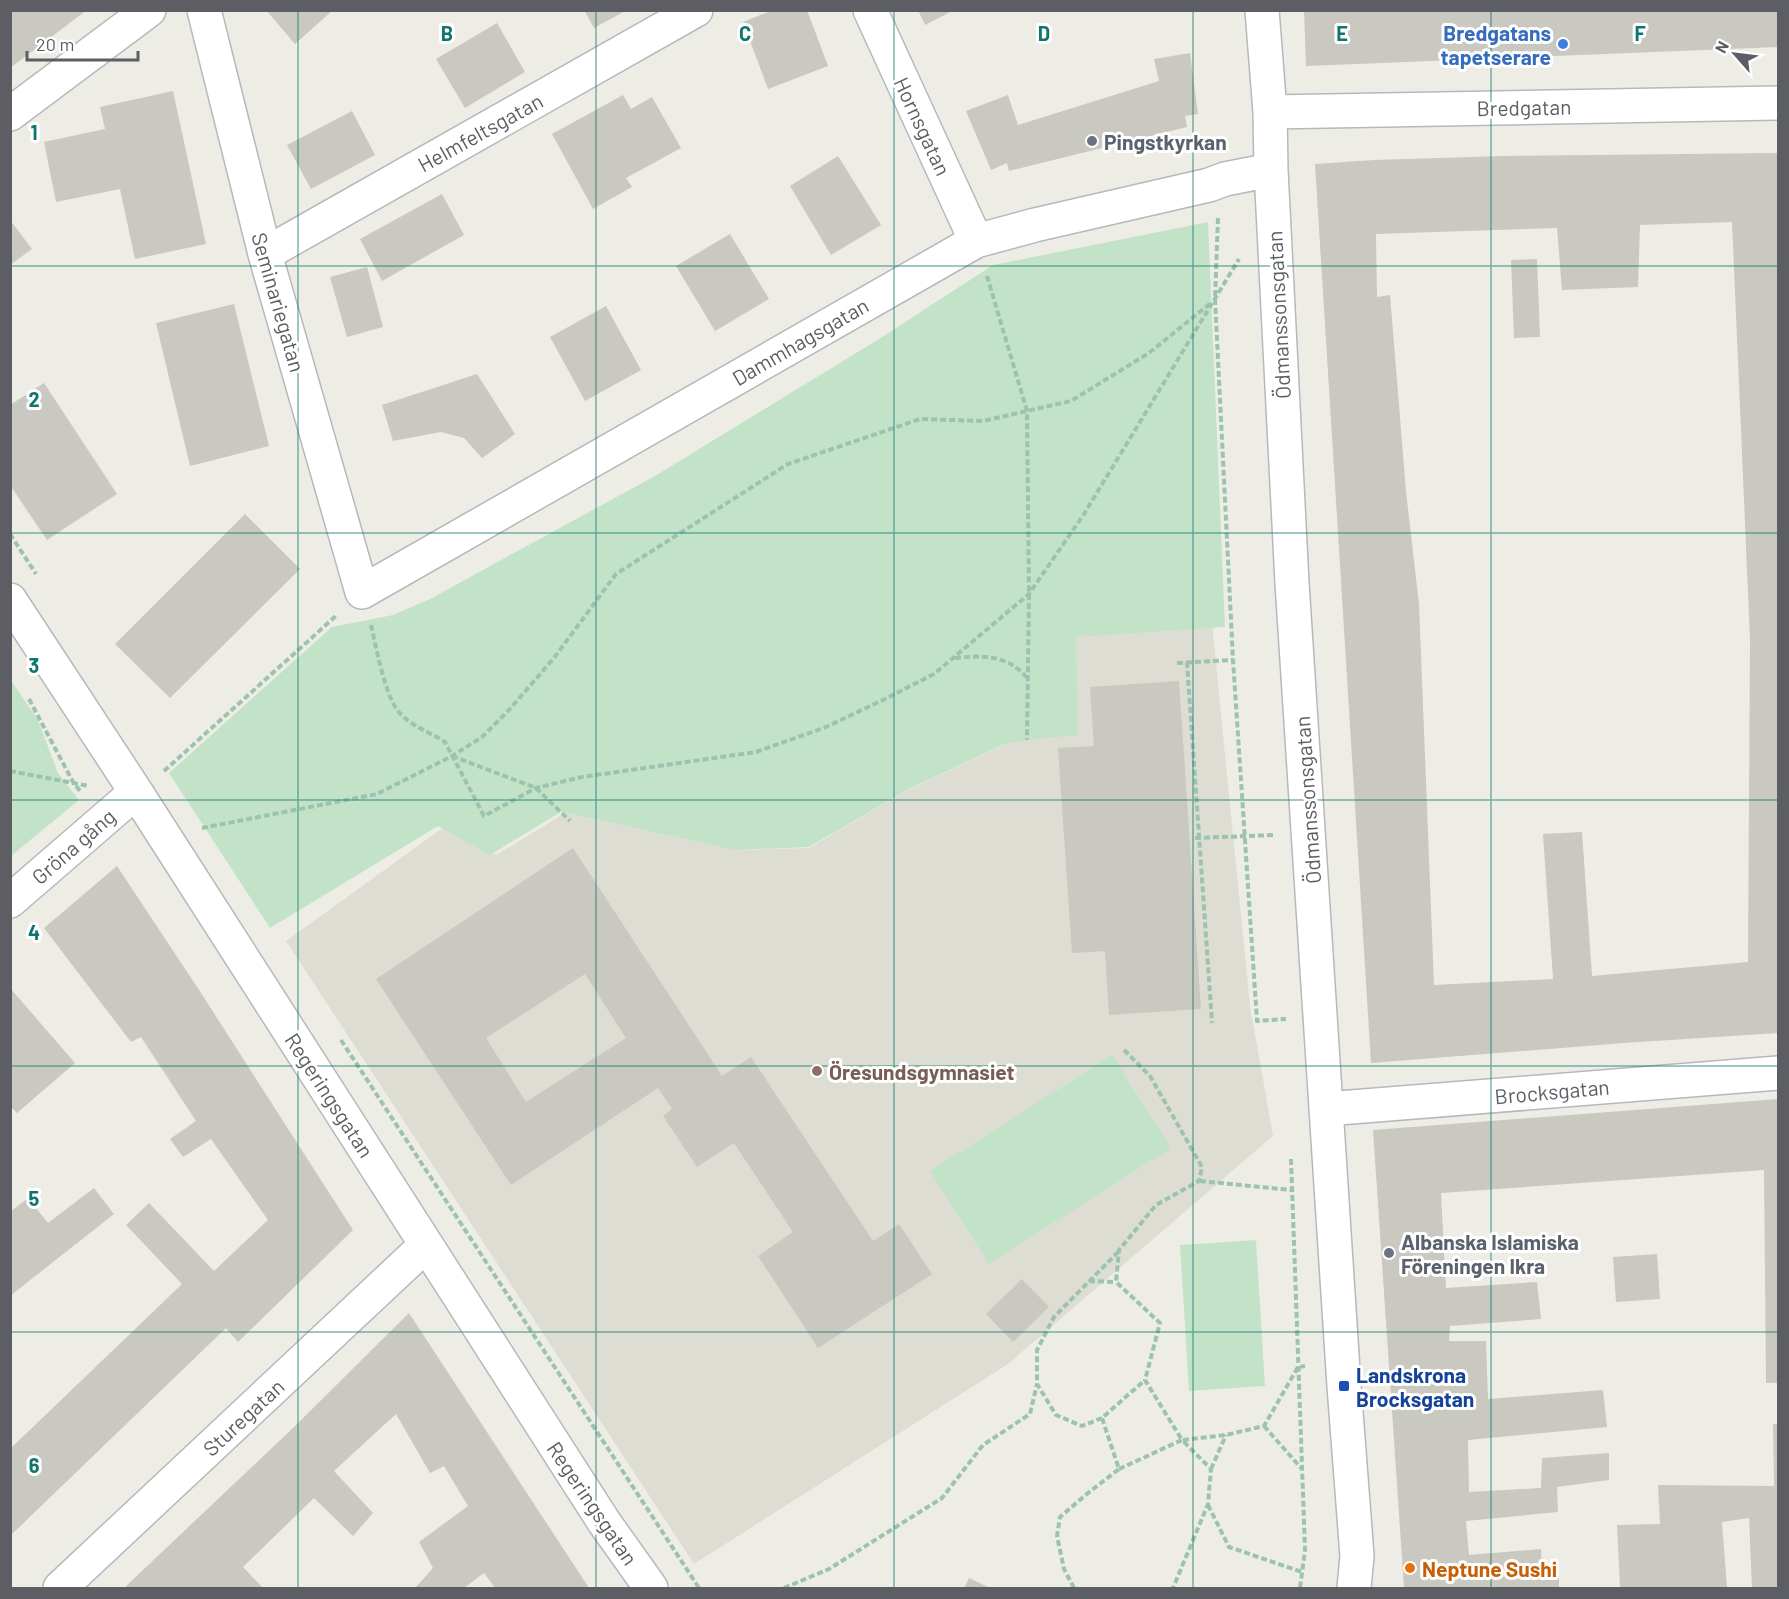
<svg xmlns="http://www.w3.org/2000/svg" width="1789" height="1599" font-family="Barlow,sans-serif">
	<style>
		.education { fill: #deddd3 }
		.green { fill: #c3e3c9 }
		.building { fill: #c9c8c1; fill-rule: evenodd }
		.lines { fill: none; stroke-linecap: round; stroke-linejoin: round }
		.minor-casing { stroke: #b7b8be; stroke-width: 36 }
		.path { stroke: #9cc3af; stroke-width: 4; stroke-dasharray: 6 3; stroke-linecap: butt }
		.minor { stroke: #fff; stroke-width: 33 }
		.grid { fill: none; stroke: #0f766e; stroke-width: 1.5; stroke-opacity: 0.55 }
		.shop-dot { fill: #3f7fe0; stroke: #fff; stroke-width: 2 }
		.worship-dot { fill: #6b7280; stroke: #fff; stroke-width: 2 }
		.education-dot { fill: #8d6e63; stroke: #fff; stroke-width: 2 }
		.transit-dot { fill: #1a4fb4; stroke: #fff; stroke-width: 2 }
		.food-dot { fill: #e8710a; stroke: #fff; stroke-width: 2 }
		.labels { text-anchor: middle; dominant-baseline: central; stroke-width: 6; stroke-linejoin: round; paint-order: stroke }
		.shop-label { font-size: 21px; font-weight: bold; fill: #366cbe; stroke: #fff; text-anchor: end }
		.street-label { font-size: 21px; fill: #5c5e64; stroke: #fff }
		.worship-label { font-size: 21px; font-weight: bold; fill: #5b616d; stroke: #fff; text-anchor: start }
		.education-label { font-size: 21px; font-weight: bold; fill: #785e54; stroke: #fff; text-anchor: start }
		.transit-label { font-size: 21px; font-weight: bold; fill: #164399; stroke: #fff; text-anchor: start }
		.food-label { font-size: 21px; font-weight: bold; fill: #c56008; stroke: #fff; text-anchor: start }
		.grid-label { font-size: 20px; text-anchor: middle; font-weight: bold; fill: #0f766e; stroke: #fff; stroke-width: 6; stroke-linejoin: round; paint-order: stroke }
	</style>
	<rect width="100%" height="100%" fill="#eeede5"/>
	<path class="education" d="M 1210,603 L 1250,1006 L 1273,1136 L 1008,1364 L 694,1564 L 286,941 L 444,827 L 496,855 L 565,813 L 736,850 L 809,848 L 908,790 L 1002,746 L 1010,630 Z"/>
	<path class="green" d="M 1208,222 L 1225,627 L 1076,637 L 1078,735 L 1027,740 L 1005,744 L 909,789 L 809,847 L 735,850 L 561,812 L 490,855 L 438,826 L 270,928 L 169,773 L 332,627 L 393,615 L 430,599 L 655,476 L 879,339 L 993,265 Z
		M 10,679 L 38,720 L 58,773 L 79,800 L 11,856 Z
		M 1112,1055 L 1171,1148 L 989,1264 L 930,1171 Z
		M 1256,1240 L 1265,1386 L 1189,1391 L 1180,1245 Z"/>
	<path class="building" d="M 10,10 L 87,10 L 10,68 Z
		M 266,10 L 333,10 L 295,44 Z
		M 584,10 L 627,10 L 594,28 Z
		M 773,10 L 807,10 L 828,66 L 768,89 L 743,22 Z
		M 918,10 L 954,10 L 925,25 Z
		M 1304,10 L 1778,10 L 1778,47 L 1306,66 Z
		M 497,23 L 525,72 L 465,108 L 436,59 Z
		M 1190,53 L 1198,114 L 1185,116 L 1187,127 L 1009,171 L 1007,163 L 991,170 L 966,111 L 1008,95 L 1018,125 L 1159,81 L 1154,59 Z
		M 173,91 L 206,244 L 135,259 L 120,189 L 56,202 L 44,142 L 105,129 L 100,107 Z
		M 623,95 L 631,109 L 652,97 L 681,148 L 626,178 L 632,187 L 593,209 L 552,134 Z
		M 352,111 L 375,155 L 311,189 L 287,145 Z
		M 1778,153 L 1778,1033 L 1624,1043 L 1371,1063 L 1315,164 L 1374,160 L 1504,156 ZM 1732,222 L 1750,639 L 1748,962 L 1592,976 L 1582,832 L 1543,834 L 1553,979 L 1434,985 L 1419,604 L 1406,491 L 1390,295 L 1377,297 L 1376,234 L 1557,228 L 1562,290 L 1638,287 L 1640,225 Z
		M 838,156 L 881,225 L 831,255 L 790,186 Z
		M 442,194 L 464,235 L 382,281 L 360,239 Z
		M 10,220 L 32,249 L 10,265 Z
		M 730,234 L 769,299 L 715,331 L 676,266 Z
		M 1537,259 L 1540,337 L 1514,338 L 1511,260 Z
		M 367,267 L 383,327 L 347,337 L 330,277 Z
		M 234,304 L 269,446 L 190,466 L 156,323 Z
		M 606,306 L 641,370 L 585,401 L 550,337 Z
		M 477,374 L 515,434 L 482,458 L 464,438 L 441,432 L 393,441 L 382,405 Z
		M 44,383 L 117,494 L 47,540 L 10,485 L 10,405 Z
		M 245,514 L 300,569 L 170,698 L 115,644 Z
		M 1179,681 L 1201,1009 L 1109,1015 L 1105,951 L 1072,953 L 1058,748 L 1094,746 L 1090,687 Z
		M 573,848 L 722,1076 L 751,1057 L 873,1241 L 899,1224 L 932,1274 L 818,1348 L 758,1256 L 793,1232 L 734,1143 L 697,1167 L 663,1116 L 672,1109 L 658,1088 L 511,1185 L 376,979 ZM 585,974 L 626,1038 L 526,1102 L 486,1038 Z
		M 117,866 L 201,993 L 353,1230 L 238,1342 L 226,1328 L 10,1536 L 10,1449 L 182,1284 L 126,1225 L 149,1203 L 214,1271 L 268,1220 L 211,1139 L 183,1157 L 170,1139 L 196,1121 L 141,1037 L 131,1042 L 44,928 Z
		M 10,988 L 75,1063 L 17,1113 L 10,1106 Z
		M 1778,1099 L 1778,1383 L 1766,1383 L 1764,1170 L 1441,1193 L 1446,1288 L 1537,1282 L 1541,1319 L 1450,1326 L 1449,1341 L 1486,1341 L 1488,1399 L 1603,1390 L 1607,1427 L 1468,1440 L 1469,1492 L 1541,1488 L 1542,1458 L 1609,1453 L 1609,1480 L 1557,1487 L 1558,1512 L 1466,1521 L 1469,1555 L 1541,1549 L 1542,1575 L 1559,1574 L 1559,1588 L 1404,1588 L 1373,1130 Z
		M 94,1188 L 114,1214 L 10,1296 L 10,1212 L 28,1198 L 48,1223 Z
		M 1657,1254 L 1660,1299 L 1616,1302 L 1613,1257 Z
		M 1022,1279 L 1049,1307 L 1013,1342 L 986,1314 Z
		M 409,1313 L 589,1588 L 495,1588 L 484,1573 L 464,1588 L 415,1588 L 433,1568 L 419,1542 L 468,1506 L 444,1466 L 430,1473 L 396,1414 L 334,1471 L 373,1513 L 353,1536 L 314,1498 L 243,1567 L 263,1588 L 124,1588 L 294,1427 Z
		M 1773,1424 L 1778,1424 L 1778,1588 L 1752,1588 L 1749,1518 L 1722,1522 L 1727,1588 L 1620,1588 L 1617,1525 L 1660,1524 L 1658,1485 L 1774,1486 Z
		M 969,1578 L 990,1588 L 964,1588 Z"/>
	<g class="lines">
		<g class="minor-casing">
			<path id="minor" d="M 204,10 L 265,254 L 362,592 L 976,241 L 1035,225 L 1209,185 L 1225,179 L 1271,170
				M 870,10 L 976,241
				M 1262,10 L 1270,112 L 1271,170 L 1292,583 L 1344,1386 L 1357,1556 L 1354,1588
				M 1270,112 L 1778,103
				M 10,114 L 149,10
				M 265,254 L 696,10
				M 10,600 L 136,792 L 604,1522 L 651,1588
				M 10,901 L 136,792
				M 1326,1109 L 1778,1073
				M 60,1588 L 426,1245"/>
		</g>
		<path class="path" d="M 1218,218 L 1215,299 L 1233,660 L 1257,1021 L 1286,1019
			M 987,276 L 1027,411 L 1029,594 L 1027,740
			M 10,534 L 36,574
			M 371,625 C 376,647 385,695 398,711 C 410,726 430,732 445,742 L 484,816 L 536,788 L 582,777 L 756,752 L 826,727 L 885,699 L 934,674 L 1029,594 L 1084,514 L 1239,259
			M 955,658 C 982,655 1009,655 1027,678
			M 1187,662 L 1212,1023
			M 1177,663 L 1233,660
			M 29,699 L 73,782 L 81,792
			M 452,756 L 536,788 L 570,821
			M 10,771 L 89,786
			M 164,771 L 337,615
			M 202,828 L 377,794 L 452,756 L 482,737 L 509,710 L 554,658 L 616,574 L 788,464 L 920,419 L 983,421 L 1071,401 L 1149,353 L 1212,302
			M 1195,838 L 1274,835
			M 341,1040 L 699,1588
			M 1124,1050 L 1150,1076 L 1202,1167 L 1199,1181 L 1156,1205 L 1119,1250 L 1116,1282 L 1160,1323 L 1145,1380 L 1182,1440 L 1226,1435 L 1264,1426 L 1298,1367 L 1305,1366
			M 1291,1159 L 1305,1550 L 1300,1588
			M 1200,1181 L 1291,1190
			M 1089,1281 L 1116,1282
			M 1102,1418 L 1082,1426 L 1056,1415 L 1037,1384 L 1037,1350 L 1054,1317 L 1119,1251
			M 1264,1426 L 1302,1469
			M 1119,1469 L 1182,1440 L 1211,1469 L 1208,1504 L 1173,1588
			M 1211,1469 L 1226,1435
			M 1208,1505 L 1229,1547 L 1302,1572
			M 784,1588 L 829,1569 L 942,1498 L 983,1445 L 1030,1414 L 1037,1384
			M 1074,1588 L 1064,1569 L 1057,1536 L 1060,1517 L 1088,1493 L 1119,1469 L 1102,1418 L 1145,1380"/>
		<use href="#minor" class="minor"/>
	</g>
	<path class="grid" d="M 298,10 L 298,1588M 596,10 L 596,1588M 894,10 L 894,1588M 1193,10 L 1193,1588M 1491,10 L 1491,1588M 10,266 L 1778,266M 10,533 L 1778,533M 10,800 L 1778,800M 10,1066 L 1778,1066M 10,1332 L 1778,1332"/>
	<circle class="shop-dot" cx="1563" cy="44" r="6"/>
	<g class="worship-dot">
		<circle cx="1092" cy="141" r="6"/>
		<circle cx="1389" cy="1253" r="6"/>
	</g>
	<circle class="education-dot" cx="817" cy="1071" r="6"/>
	<rect class="transit-dot" x="1338" y="1380" width="12" height="12" rx="3"/>
	<circle class="food-dot" cx="1410" cy="1568" r="6"/>
	<g class="labels">
		<g class="shop-label">
			<text x="1551" y="32">Bredgatans<tspan x="1551" dy="24">tapetserare</tspan></text>
		</g>
		<g class="street-label">
			<text transform="translate(1524 107) rotate(-1)">Bredgatan</text>
			<text transform="translate(923 126) rotate(65)">Hornsgatan</text>
			<text transform="translate(480 132) rotate(-29)">Helmfeltsgatan</text>
			<text transform="translate(279 302) rotate(74)">Seminariegatan</text>
			<text transform="translate(1278 315) rotate(-93)">Ödmanssonsgatan</text>
			<text transform="translate(800 341) rotate(-30)">Dammhagsgatan</text>
			<text transform="translate(1307 800) rotate(-94)">Ödmanssonsgatan</text>
			<text transform="translate(73 846) rotate(-41)">Gröna gång</text>
			<text transform="translate(1552 1091) rotate(-5)">Brocksgatan</text>
			<text transform="translate(330 1095) rotate(57)">Regeringsgatan</text>
			<text transform="translate(243 1417) rotate(-43)">Sturegatan</text>
			<text transform="translate(593 1503) rotate(56)">Regeringsgatan</text>
		</g>
		<g class="worship-label">
			<text x="1104" y="141">Pingstkyrkan</text>
			<text x="1401" y="1241">Albanska Islamiska<tspan x="1401" dy="24">Föreningen Ikra</tspan></text>
		</g>
		<g class="education-label">
			<text x="829" y="1071">Öresundsgymnasiet</text>
		</g>
		<g class="transit-label">
			<text x="1356" y="1374">Landskrona<tspan x="1356" dy="24">Brocksgatan</tspan></text>
		</g>
		<g class="food-label">
			<text x="1422" y="1568">Neptune Sushi</text>
		</g>
	</g>
	<g class="grid-label">
		<text x="447" y="41">B</text>
		<text x="745" y="41">C</text>
		<text x="1044" y="41">D</text>
		<text x="1342" y="41">E</text>
		<text x="1640" y="41">F</text>
		<text x="34" y="140">1</text>
		<text x="34" y="407">2</text>
		<text x="34" y="673">3</text>
		<text x="34" y="940">4</text>
		<text x="34" y="1206">5</text>
		<text x="34" y="1473">6</text>
	</g>
	<rect width="1789" height="1599" fill="none" stroke="#5c5e64" stroke-width="24"/>
	<g transform="translate(1735 54) rotate(298)" stroke="#ffffff" stroke-width="4.5" paint-order="stroke">
	<path d="M0-4.5L10 22L0 15L-10 22Z" fill="#5c5e64"/>
	<text y="-9" font-size="16" font-weight="bold" text-anchor="middle" fill="#5c5e64">N</text>
	</g>
	<path d="M27 51v9h111v-9" fill="none" stroke="#5c5e64" stroke-width="3"/>
	<text x="36" y="51" font-size="18" fill="#5c5e64" stroke="#ffffff" stroke-width="4.5" paint-order="stroke">20 m</text>
</svg>
